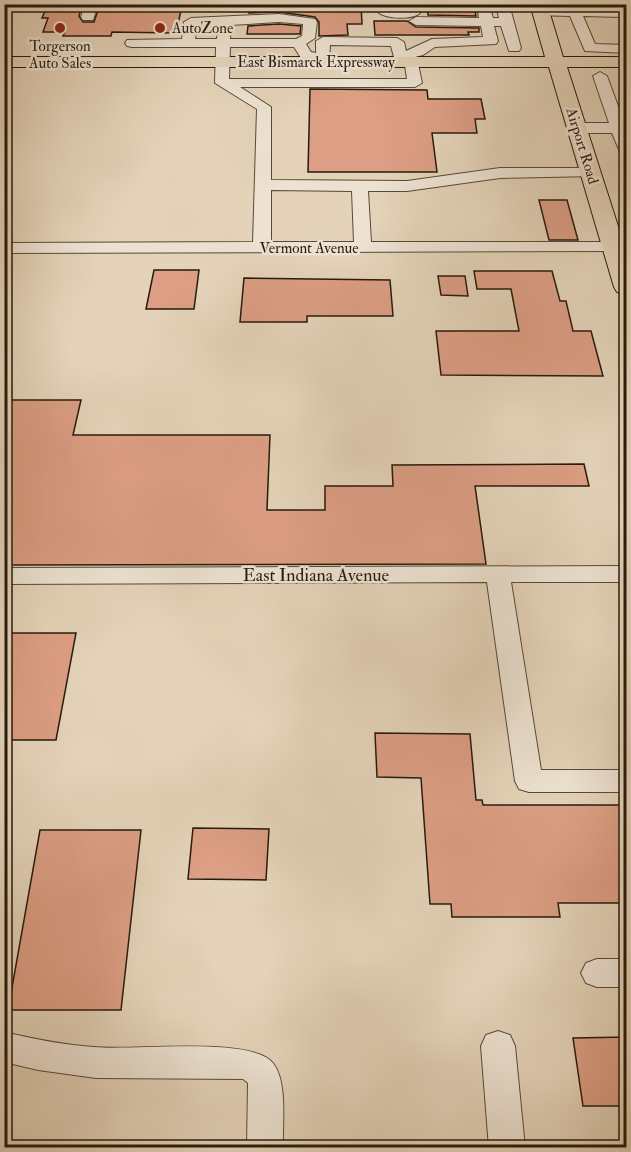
<svg xmlns="http://www.w3.org/2000/svg" width="631" height="1152" font-family="'IM FELL Double Pica',serif">
	<style>
		.building { fill: #dc9e84; stroke: #261b0c; stroke-width: 1.5 }
		.lines { fill: none; stroke-linecap: round; stroke-linejoin: round }
		.minor-casing { stroke: #564937; stroke-width: 2 }
		.major-casing { stroke: #261b0c; stroke-width: 2 }
		.minor { fill: #ede2d2; fill-rule: evenodd }
		.major { fill: #e4d3b9; fill-rule: evenodd }
		.poi-dot { fill: #8f2418; stroke: #ede2d2; stroke-width: 2 }
		.labels { text-anchor: middle; dominant-baseline: central; stroke-width: 5; stroke-linejoin: round; paint-order: stroke }
		.far-poi-label { font-size: 15px; fill: #261b0c; stroke: #ede2d2; text-anchor: start }
		.far-street-label { font-size: 15px; fill: #261b0c; stroke: #ede2d2 }
		.street-label { font-size: 18px; fill: #261b0c; stroke: #ede2d2 }
	</style>
	<rect width="100%" height="100%" fill="#e4d3b9"/>
	<filter id="stains"><feTurbulence type="fractalNoise" baseFrequency=".00333" numOctaves="4"/><feColorMatrix values="0 0 0 0 .2 0 0 0 0 .09 0 0 0 0 .02 0 0 0 .5 -.17"/></filter>
	<radialGradient id="worn" r=".72"><stop offset=".6" stop-color="#630" stop-opacity="0"/><stop offset="1" stop-color="#630" stop-opacity=".3"/></radialGradient>
	<path class="building" d="M 48,4 L 82,4 L 79,16 L 83,22 L 94,22 L 100,4 L 182,6 L 176,33 L 112,32 L 111,36 L 63,36 L 65,32 L 43,32 L 48,18 L 42,18 Z
		M 250,4 L 361,4 L 362,24 L 347,24 L 348,35 L 319,36 L 319,22 L 315,17 L 279,12 L 249,13 Z
		M 427,6 L 474,6 L 476,16 L 428,15 Z
		M 374,21 L 407,21 L 416,27 L 479,28 L 479,32 L 468,32 L 469,35 L 375,35 Z
		M 279,24 L 301,26 L 300,34 L 247,34 L 248,26 Z
		M 310,89 L 427,90 L 428,99 L 481,99 L 485,119 L 475,119 L 477,133 L 432,133 L 437,172 L 308,172 Z
		M 539,200 L 567,200 L 578,240 L 549,240 Z
		M 154,270 L 199,270 L 194,309 L 146,309 Z
		M 474,271 L 552,271 L 560,301 L 566,301 L 573,331 L 591,331 L 603,376 L 441,375 L 436,331 L 519,331 L 511,289 L 477,289 Z
		M 438,276 L 465,276 L 468,296 L 441,295 Z
		M 244,278 L 390,280 L 393,316 L 307,316 L 307,322 L 240,322 Z
		M 4,400 L 81,400 L 73,435 L 270,435 L 267,510 L 325,510 L 325,486 L 393,486 L 392,465 L 584,464 L 589,486 L 475,486 L 486,564 L 4,565 Z
		M 4,633 L 76,633 L 56,740 L 4,740 Z
		M 375,733 L 470,734 L 476,800 L 482,800 L 483,805 L 627,805 L 627,903 L 558,903 L 560,917 L 452,917 L 451,904 L 430,904 L 421,778 L 377,777 Z
		M 193,828 L 269,829 L 266,880 L 188,879 Z
		M 40,830 L 141,830 L 121,1010 L 8,1010 Z
		M 627,1037 L 627,1106 L 583,1106 L 573,1038 Z"/>
	<g class="lines">
		<g class="minor-casing">
			<path id="minor" d="M 85,4 L 98,4 L 93,20 L 83,20 L 81,17 Z
				M 378,4 L 390,4 L 390,8 L 408,9 L 408,4 L 420,4 L 420,13 C 413,20 385,19 378,12 Z
				M 477,4 L 489,4 L 493,18 L 499,18 L 496,4 L 509,4 L 521,48 L 519,51 L 509,51 L 501,26 L 494,26 L 498,41 L 496,44 L 435,47 L 423,55 L 407,59 L 417,59 L 422,83 L 415,87 L 240,87 L 271,107 L 271,180 L 407,181 L 500,168 L 591,168 L 599,173 L 597,176 L 500,178 L 407,191 L 368,191 L 371,242 L 614,242 L 620,243 L 623,247 L 620,251 L 4,253 L 4,243 L 253,242 L 257,109 L 215,83 L 216,47 L 132,47 L 127,46 L 125,43 L 127,40 L 182,39 L 184,22 L 191,18 L 279,14 L 315,19 L 317,22 L 315,38 L 306,44 L 311,52 L 316,53 L 316,41 L 323,37 L 397,38 L 404,42 L 406,51 L 432,39 L 483,37 L 481,26 L 416,25 L 409,21 L 416,17 L 479,18 ZM 279,22 L 303,24 L 302,36 L 296,39 L 230,39 L 231,25 ZM 197,26 L 218,26 L 217,39 L 195,39 ZM 330,45 L 391,46 L 396,65 L 405,65 L 407,79 L 229,79 L 230,47 L 294,47 L 301,58 L 315,61 L 322,66 L 329,62 ZM 271,190 L 352,191 L 354,242 L 271,242 Z
				M 540,8 L 626,10 L 626,16 L 622,17 L 583,16 L 595,44 L 626,45 L 626,53 L 585,51 L 570,16 L 535,15 L 534,12 Z
				M 600,72 L 607,76 L 626,128 L 626,154 L 620,152 L 612,133 L 577,133 L 569,128 L 577,123 L 609,123 L 593,76 Z
				M 626,566 L 626,582 L 511,582 L 541,770 L 626,770 L 626,792 L 529,792 L 519,789 L 515,781 L 487,582 L 4,584 L 4,568 Z
				M 597,959 L 626,959 L 626,987 L 597,987 L 586,983 L 581,973 L 586,963 Z
				M 498,1031 L 510,1035 L 515,1046 L 525,1148 L 489,1148 L 481,1046 L 486,1035 Z
				M 4,1032 C 34,1039 64,1045 94,1047 C 131,1051 252,1036 273,1063 C 288,1082 282,1124 283,1148 L 247,1148 L 248,1083 L 243,1079 L 96,1078 L 38,1070 L 4,1062 Z"/>
		</g>
		<g class="major-casing">
			<path id="major" d="M 530,4 L 547,4 L 563,57 L 626,57 L 626,67 L 567,67 L 626,251 L 626,294 L 617,292 L 614,287 L 549,67 L 4,67 L 4,57 L 545,57 Z"/>
		</g>
		<use href="#minor" class="minor"/>
		<use href="#major" class="major"/>
	</g>
	<g class="poi-dot">
		<circle cx="60" cy="28" r="6"/>
		<circle cx="160" cy="28" r="6"/>
	</g>
	<g class="labels">
		<g class="far-poi-label">
			<text x="172" y="28">AutoZone</text>
			<text x="60" y="46" text-anchor="middle">Torgerson<tspan x="60" dy="17">Auto Sales</tspan></text>
		</g>
		<g class="far-street-label">
			<text x="316" y="62">East Bismarck Expressway</text>
			<text transform="translate(582 146) rotate(73)">Airport Road</text>
			<text x="309" y="248">Vermont Avenue</text>
		</g>
		<g class="street-label">
			<text x="316" y="575">East Indiana Avenue</text>
		</g>
	</g>
	<rect width="631" height="1152" fill="none" stroke="#e4d3b9" stroke-width="24"/>
	<rect x="6" y="6" width="619" height="1140" fill="none" stroke="#261b0c" stroke-width="3"/>
	<rect x="12" y="12" width="607" height="1128" fill="none" stroke="#261b0c" stroke-width="1.5"/>
	<rect width="100%" height="100%" filter="url(#stains)"/>
	<rect width="100%" height="100%" fill="url(#worn)"/>
</svg>
